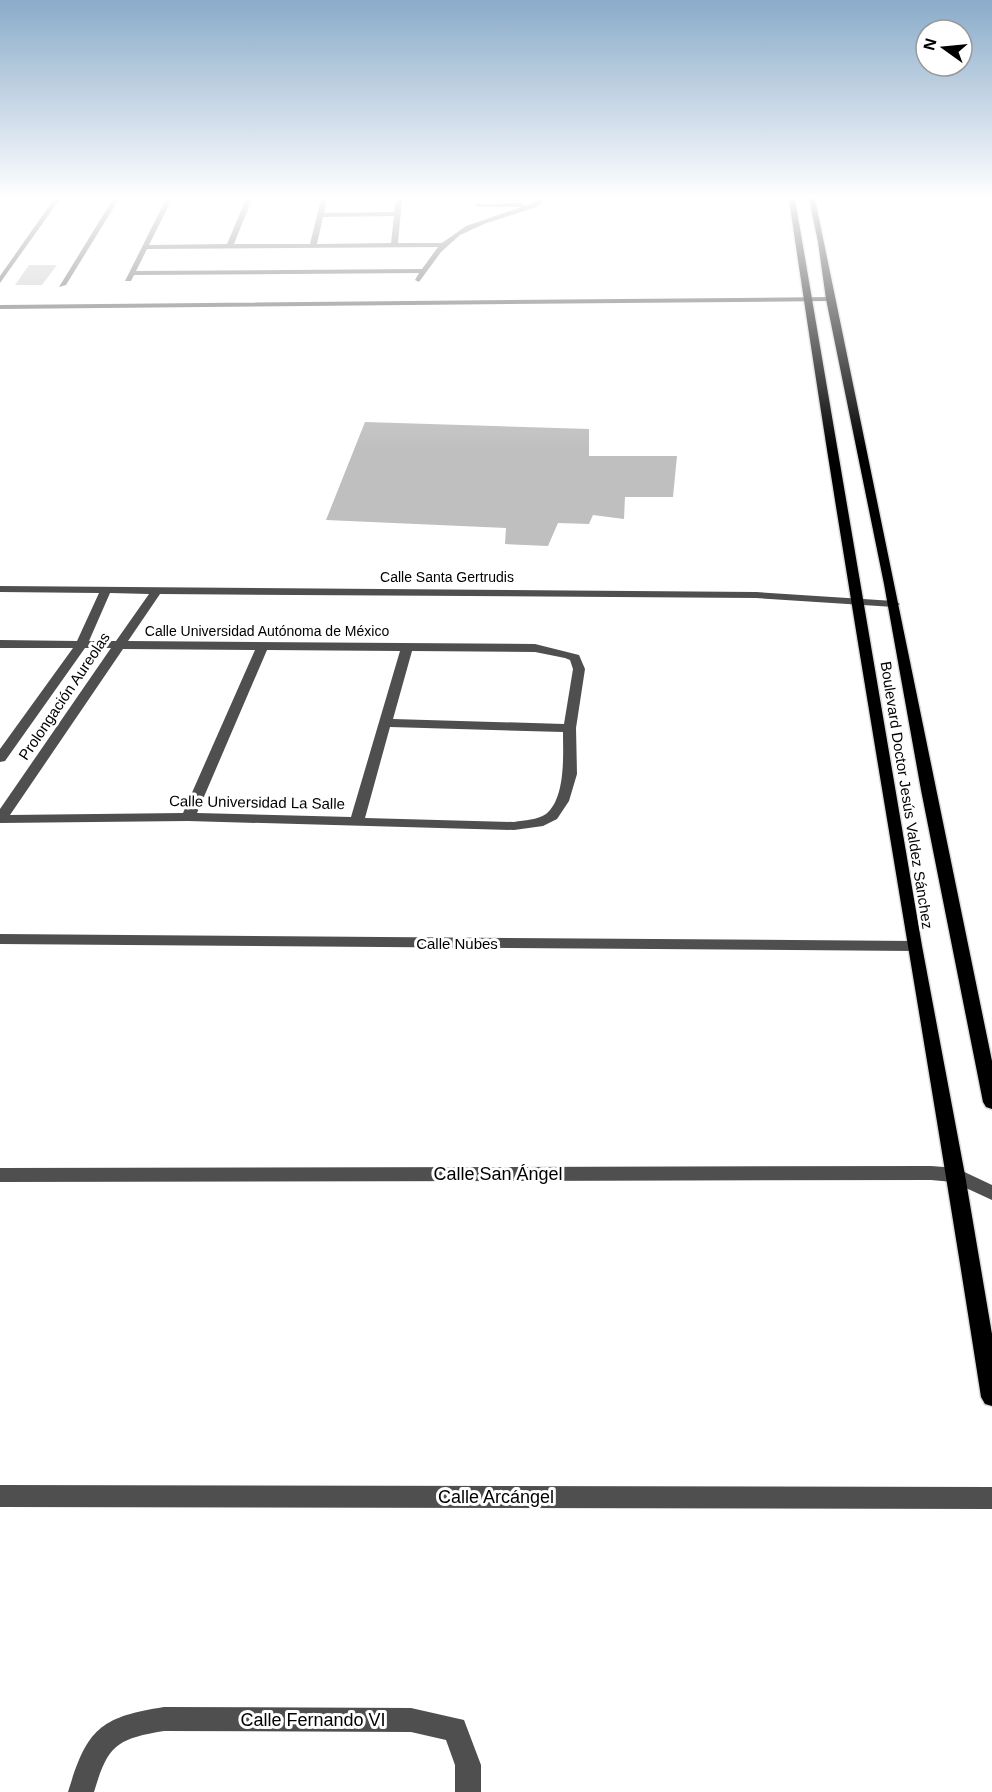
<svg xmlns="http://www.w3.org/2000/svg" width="992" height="1792" font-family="Arial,sans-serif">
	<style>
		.building { fill: #bfbfbf }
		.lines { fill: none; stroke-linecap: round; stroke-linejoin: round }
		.major-casing { stroke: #dbdbdb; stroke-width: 3 }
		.minor { fill: #4f4f4f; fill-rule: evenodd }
		.major { fill: #000; fill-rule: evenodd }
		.labels { text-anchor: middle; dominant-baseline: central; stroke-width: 6; stroke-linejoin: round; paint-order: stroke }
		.far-street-label { font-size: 14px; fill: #000; stroke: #fff }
		.street-label { font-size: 15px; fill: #000; stroke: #fff }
		.near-street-label { font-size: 18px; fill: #000; stroke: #fff }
	</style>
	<rect width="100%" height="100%" fill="#fff"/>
	<path class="building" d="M 29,265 L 57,265 L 42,285 L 15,285 Z
		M 365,422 L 589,429 L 589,456 L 677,456 L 673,497 L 625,497 L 624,519 L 593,515 L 589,524 L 558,523 L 548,546 L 505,544 L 506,528 L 326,520 Z"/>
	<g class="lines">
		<g class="major-casing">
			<path id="major" d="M 789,199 L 795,199 L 922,946 L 965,1175 L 992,1334 L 992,1406 L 985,1404 L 981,1397 C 919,997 847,599 789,199 Z
				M 809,199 L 815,199 L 992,1061 L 992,1109 L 986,1107 L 983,1102 L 921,790 L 884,584 L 826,299 L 818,242 Z"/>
		</g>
		<path class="minor" d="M 54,199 L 60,199 L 0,283 L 0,276 Z
			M 113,199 L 119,199 L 66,285 L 59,287 Z
			M 166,199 L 172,199 L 149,245 L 227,244 L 246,199 L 252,199 L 234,244 L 310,244 L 321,199 L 327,199 L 324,213 L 394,212 L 396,199 L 402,199 L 398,243 L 442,243 L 466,226 L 522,207 L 477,207 L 475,204 L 522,203 L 525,206 L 540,199 L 547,199 L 536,207 L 484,224 L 460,235 L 441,252 L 419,282 L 415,280 L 419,273 L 134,275 L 131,281 L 125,281 ZM 394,216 L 391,243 L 317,244 L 323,217 ZM 438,247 L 422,269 L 136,271 L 147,249 Z
			M 833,297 L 833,301 L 830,301 L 0,309 L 0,305 Z
			M 0,586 L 756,592 L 894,601 L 900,604 L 894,607 L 756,598 L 160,594 L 128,641 L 535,644 L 579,655 L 585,669 L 576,728 L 577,774 L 569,801 L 557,819 L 543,826 L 514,830 L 188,821 L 0,823 L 0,809 L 111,648 L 85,648 L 5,761 L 0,762 L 0,749 L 73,648 L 0,648 L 0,640 L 77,641 L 99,593 L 0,592 ZM 110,593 L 149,594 L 116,641 L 89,641 ZM 123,649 L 255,650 L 183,813 L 10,815 ZM 267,650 L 400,651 L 351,817 L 197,813 ZM 412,651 L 535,652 L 565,658 L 570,660 L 573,669 L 564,724 L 393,719 ZM 390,727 L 563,732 C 563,754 566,798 546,814 C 537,820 525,820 514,822 L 365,818 Z
			M 0,934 L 914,941 L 922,946 L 914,951 L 0,944 Z
			M 931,1166 L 956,1168 L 992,1185 L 992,1200 L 953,1182 L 931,1180 L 0,1182 L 0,1168 Z
			M 0,1485 L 992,1487 L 992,1509 L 0,1507 Z
			M 164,1707 L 411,1708 L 464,1720 L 481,1765 L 481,1792 L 455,1792 L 455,1765 L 446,1740 L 411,1732 L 164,1731 C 116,1739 108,1745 94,1792 L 68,1792 C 87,1730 99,1717 164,1707 Z"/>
		<use href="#major" class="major"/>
	</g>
	<linearGradient id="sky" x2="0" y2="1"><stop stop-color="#8aabca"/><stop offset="0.44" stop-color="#fff"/><stop offset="1" stop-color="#fff" stop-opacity="0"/></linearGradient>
	<rect width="992" height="450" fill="url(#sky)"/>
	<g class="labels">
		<g class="far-street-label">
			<text x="447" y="577">Calle Santa Gertrudis</text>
			<text x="267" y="631">Calle Universidad Autónoma de México</text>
		</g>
		<g class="street-label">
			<text transform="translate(64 696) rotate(-56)">Prolongación Aureolas</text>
			<text transform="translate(907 795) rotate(81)">Boulevard Doctor Jesús Valdez Sánchez</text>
			<text transform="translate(257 802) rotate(1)">Calle Universidad La Salle</text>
			<text x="457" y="943">Calle Nubes</text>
		</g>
		<g class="near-street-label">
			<text x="498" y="1174">Calle San Ángel</text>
			<text x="496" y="1497">Calle Arcángel</text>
			<text x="313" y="1720">Calle Fernando VI</text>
		</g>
	</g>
	<g transform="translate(944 48) rotate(285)"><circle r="28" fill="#ffffff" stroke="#999999" stroke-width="1.5"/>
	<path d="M0-4.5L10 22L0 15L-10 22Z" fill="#000000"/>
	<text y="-9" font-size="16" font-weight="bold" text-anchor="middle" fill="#000000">N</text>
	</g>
</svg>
